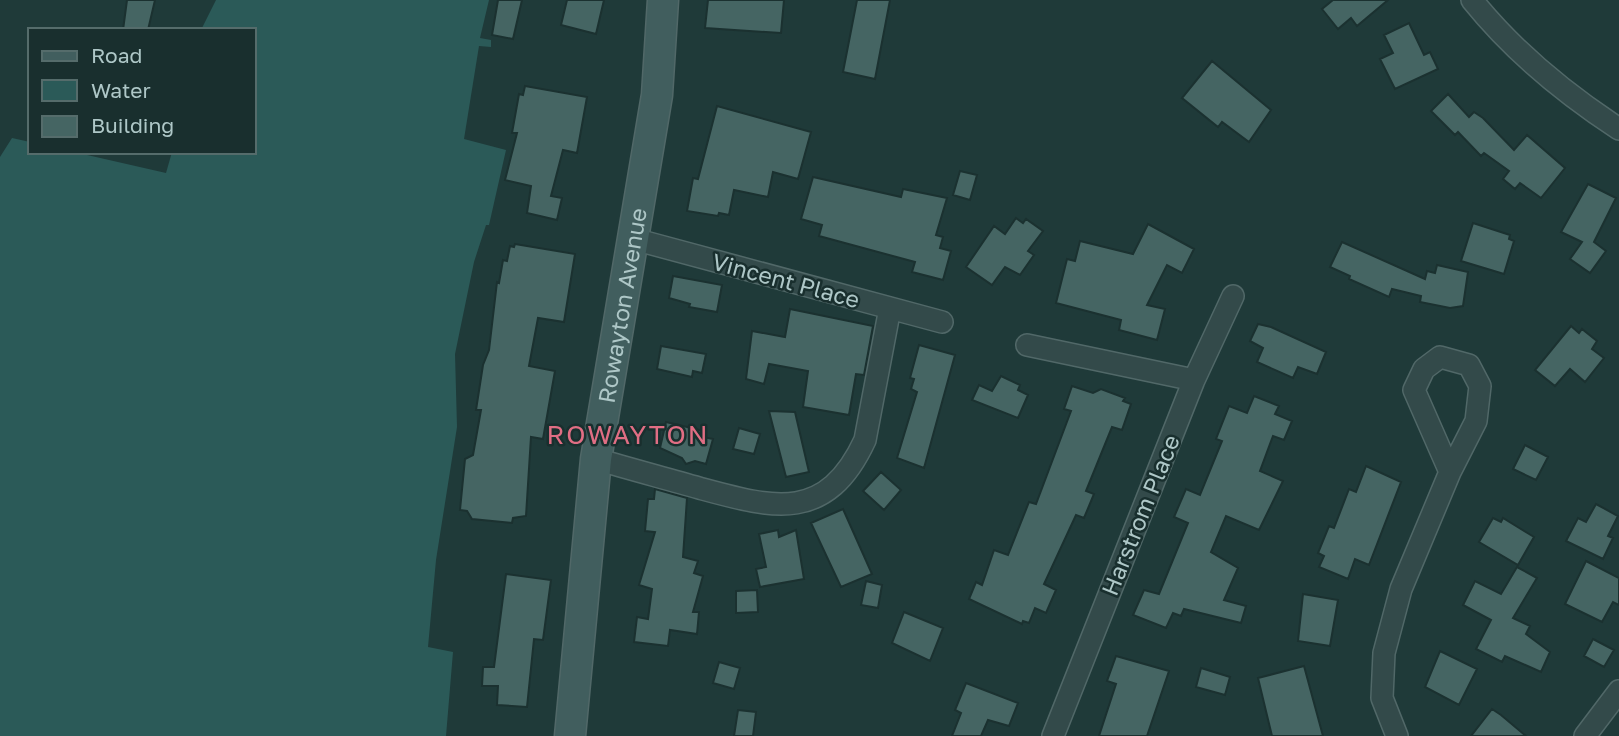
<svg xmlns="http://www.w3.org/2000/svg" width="1619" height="736" font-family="'Golos Text',sans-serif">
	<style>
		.water { fill: #2b5a58 }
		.building { fill: #456563; stroke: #1b3130; stroke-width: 2 }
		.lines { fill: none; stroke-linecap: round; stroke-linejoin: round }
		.minor-casing { stroke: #516868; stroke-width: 24 }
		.secondary-casing { stroke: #516868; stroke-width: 33 }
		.minor { stroke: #334a4a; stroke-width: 21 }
		.secondary { stroke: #415e5e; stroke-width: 30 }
		.labels { text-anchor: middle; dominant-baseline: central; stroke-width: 5; stroke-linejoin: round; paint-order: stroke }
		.street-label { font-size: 23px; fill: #aec7c7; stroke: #192f2e }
		.quarter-label { font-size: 26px; letter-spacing: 2px; fill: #e06e84; stroke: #192f2e }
	</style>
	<rect width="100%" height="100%" fill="#1f3a39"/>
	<path class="water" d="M 216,0 L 489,0 L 480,38 L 491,40 L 491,47 L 479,46 L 464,139 L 506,150 L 489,225 L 486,225 L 474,262 L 455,354 L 457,427 L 436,560 L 428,647 L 453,652 L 446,736 L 0,736 L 0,157 L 12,138 L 30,142 L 30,152 L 74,152 L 166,173 L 172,152 L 254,152 L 254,30 L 201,30 Z"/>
	<path class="building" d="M 127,0 L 155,0 L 148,30 L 123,30 Z
		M 498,0 L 522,0 L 513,39 L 492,35 Z
		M 567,0 L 604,0 L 596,34 L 561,25 Z
		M 708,0 L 784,0 L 781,33 L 705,28 Z
		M 857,0 L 890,0 L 875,79 L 843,72 Z
		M 1333,0 L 1388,0 L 1357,26 L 1351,18 L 1338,29 L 1322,9 Z
		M 1409,23 L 1424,55 L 1430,52 L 1438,69 L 1395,89 L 1380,59 L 1393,53 L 1384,35 Z
		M 1212,61 L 1271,110 L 1249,142 L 1222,122 L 1218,127 L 1182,98 Z
		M 525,86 L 587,97 L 577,153 L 563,150 L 551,196 L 562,198 L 557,220 L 527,213 L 531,186 L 505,180 L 517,133 L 512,133 L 519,94 L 523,95 Z
		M 1448,94 L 1469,117 L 1474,112 L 1483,118 L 1514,150 L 1527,135 L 1565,168 L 1541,198 L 1520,183 L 1515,189 L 1503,179 L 1509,171 L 1484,153 L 1481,156 L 1458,132 L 1455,135 L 1431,111 Z
		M 717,106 L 811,132 L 798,179 L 773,172 L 768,197 L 734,190 L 729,215 L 719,213 L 718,216 L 687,211 L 693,178 L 698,179 Z
		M 960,171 L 977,175 L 970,200 L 953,195 Z
		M 813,177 L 901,197 L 903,189 L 947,198 L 936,235 L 943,237 L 940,248 L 951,251 L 943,280 L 912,272 L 915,262 L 819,236 L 822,225 L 801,219 Z
		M 1588,184 L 1616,198 L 1594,242 L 1606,251 L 1590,273 L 1570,259 L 1582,242 L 1561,232 Z
		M 1016,218 L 1023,223 L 1026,219 L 1043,231 L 1028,251 L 1034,255 L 1020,275 L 1005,267 L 992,285 L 966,267 L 994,226 L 1005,234 Z
		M 1473,223 L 1510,235 L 1509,239 L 1514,241 L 1504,274 L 1461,261 Z
		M 1148,224 L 1194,249 L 1182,273 L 1167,265 L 1147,305 L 1165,309 L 1157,340 L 1119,330 L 1121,320 L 1056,303 L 1067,259 L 1075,261 L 1080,241 L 1133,254 Z
		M 1342,242 L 1425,279 L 1427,271 L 1435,273 L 1437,265 L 1468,272 L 1463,306 L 1450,308 L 1420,302 L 1421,296 L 1392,289 L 1389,297 L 1349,279 L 1350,276 L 1330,267 Z
		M 515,244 L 575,254 L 564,322 L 538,318 L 529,366 L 555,371 L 543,439 L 531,437 L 526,516 L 513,518 L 512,523 L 472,519 L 467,511 L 460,510 L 465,459 L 473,455 L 481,410 L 476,410 L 483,365 L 489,350 L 497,282 L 499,283 L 503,260 L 507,261 L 510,246 L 514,247 Z
		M 673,276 L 722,285 L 717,312 L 689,307 L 690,304 L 669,298 Z
		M 790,309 L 873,326 L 864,375 L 856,374 L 849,415 L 803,407 L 808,371 L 769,364 L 764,384 L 746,379 L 752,331 L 785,337 Z
		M 1258,324 L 1271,327 L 1326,352 L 1317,374 L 1298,367 L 1293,378 L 1257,362 L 1263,348 L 1250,341 Z
		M 1571,326 L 1579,333 L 1582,329 L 1597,341 L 1592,349 L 1604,358 L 1585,382 L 1570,369 L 1555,386 L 1535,370 Z
		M 919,345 L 955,355 L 924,468 L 897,458 L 917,392 L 911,389 L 914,379 L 910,378 Z
		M 661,346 L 706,354 L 702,373 L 693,371 L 692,377 L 657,369 Z
		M 1001,376 L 1020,385 L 1018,390 L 1028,395 L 1018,418 L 972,400 L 979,385 L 992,391 Z
		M 1072,386 L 1093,393 L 1101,389 L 1125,398 L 1123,401 L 1131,404 L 1122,430 L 1112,427 L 1086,491 L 1094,494 L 1084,518 L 1076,515 L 1044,584 L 1056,590 L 1046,613 L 1035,608 L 1029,623 L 1023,621 L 1022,624 L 969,599 L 976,582 L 982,585 L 994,550 L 1008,555 L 1029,502 L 1036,504 L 1071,411 L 1064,409 Z
		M 1254,396 L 1279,406 L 1275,414 L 1292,421 L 1284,440 L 1273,436 L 1260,471 L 1283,481 L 1259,530 L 1226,516 L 1211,552 L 1238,568 L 1224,600 L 1246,606 L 1241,623 L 1184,609 L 1181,616 L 1173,613 L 1166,628 L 1133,615 L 1144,590 L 1159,594 L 1188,523 L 1174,517 L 1186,489 L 1200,495 L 1222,441 L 1216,439 L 1229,406 L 1247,413 Z
		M 769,411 L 795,412 L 809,472 L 786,477 Z
		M 666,422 L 704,431 L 703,437 L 713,439 L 706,464 L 695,461 L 686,464 L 682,458 L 660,448 Z
		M 739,428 L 760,434 L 754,454 L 733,449 Z
		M 1525,445 L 1548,457 L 1536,480 L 1513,469 Z
		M 1366,466 L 1401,482 L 1369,565 L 1355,559 L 1348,579 L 1319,567 L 1324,556 L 1318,553 L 1329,526 L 1334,528 L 1349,489 L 1356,492 Z
		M 881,472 L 901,490 L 884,510 L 863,491 Z
		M 655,489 L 687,498 L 683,557 L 698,561 L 694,573 L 703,576 L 693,612 L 699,612 L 697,634 L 670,630 L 668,646 L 634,642 L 637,617 L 648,619 L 652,589 L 639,585 L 655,532 L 645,531 L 648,499 L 654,499 Z
		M 1596,504 L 1618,516 L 1608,536 L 1613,538 L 1603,559 L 1566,541 L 1578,518 L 1586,522 Z
		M 843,509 L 872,574 L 841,587 L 811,523 Z
		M 1493,518 L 1501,522 L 1503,518 L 1534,537 L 1518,565 L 1479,542 Z
		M 778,530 L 779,537 L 796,530 L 804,579 L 760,587 L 756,569 L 766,567 L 759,534 Z
		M 1586,561 L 1619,578 L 1619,605 L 1613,602 L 1602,622 L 1565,604 Z
		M 1517,567 L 1537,578 L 1513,618 L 1530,626 L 1526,634 L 1550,652 L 1541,672 L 1505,656 L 1502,662 L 1476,649 L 1491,620 L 1463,605 L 1475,581 L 1501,594 Z
		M 506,574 L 551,580 L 543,640 L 534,639 L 527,707 L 497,705 L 498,686 L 482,686 L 483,667 L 494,667 Z
		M 866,581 L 882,585 L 878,608 L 861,605 Z
		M 757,590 L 758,612 L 736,613 L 736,591 Z
		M 1303,594 L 1338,600 L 1330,646 L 1298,641 Z
		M 904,612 L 943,628 L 930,661 L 892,643 Z
		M 1593,639 L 1614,650 L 1604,667 L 1584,656 Z
		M 1440,651 L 1477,669 L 1459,705 L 1425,687 Z
		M 1116,656 L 1169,671 L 1147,736 L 1099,736 L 1116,684 L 1107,681 Z
		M 719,662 L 740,668 L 734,689 L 713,683 Z
		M 1304,666 L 1323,736 L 1272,736 L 1258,678 Z
		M 1201,668 L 1230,677 L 1225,695 L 1196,687 Z
		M 966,683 L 1018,703 L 1009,726 L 988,720 L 981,736 L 952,736 L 961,713 L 955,710 Z
		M 1492,709 L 1501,715 L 1526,736 L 1471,736 Z
		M 738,710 L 756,712 L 753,736 L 734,736 Z"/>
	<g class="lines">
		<g class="minor-casing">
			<path id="minor" d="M 1472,0 C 1513,51 1564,93 1619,129
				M 630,238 L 942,322
				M 1027,345 L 1194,380
				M 596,459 C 630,469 664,478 699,488 C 773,508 826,524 865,440 L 890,308
				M 1053,736 L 1194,380 L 1233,296
				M 1397,736 L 1382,698 L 1384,653 L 1401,589 L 1450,472 L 1476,421 L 1480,386 L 1469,365 L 1440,357 L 1424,369 L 1414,390 L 1450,472
				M 1585,736 L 1619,691"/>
		</g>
		<g class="secondary-casing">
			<g id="secondary">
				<path id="s1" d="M 570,736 L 596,459 L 657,95 L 663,0"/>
			</g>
		</g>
		<use href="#minor" class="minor"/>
		<use href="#secondary" class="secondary"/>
	</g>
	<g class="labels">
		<g class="street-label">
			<text transform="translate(786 280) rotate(15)">Vincent Place</text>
			<text stroke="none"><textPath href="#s1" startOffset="434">Rowayton Avenue</textPath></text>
			<text transform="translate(1140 515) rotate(-68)">Harstrom Place</text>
		</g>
		<g class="quarter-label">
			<text x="628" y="434">ROWAYTON</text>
		</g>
	</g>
	<rect x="28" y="28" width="228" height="126" fill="#192f2e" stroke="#556c6b" stroke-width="2"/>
	<rect x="42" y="51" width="35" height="10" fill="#415e5e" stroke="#556c6b" stroke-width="2"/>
	<text x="91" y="63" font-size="21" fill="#aec7c7">Road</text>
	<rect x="42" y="80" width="35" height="21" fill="#2b5a58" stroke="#556c6b" stroke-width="2"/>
	<text x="91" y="98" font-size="21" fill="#aec7c7">Water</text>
	<rect x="42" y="116" width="35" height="21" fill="#456563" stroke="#556c6b" stroke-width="2"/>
	<text x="91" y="133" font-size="21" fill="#aec7c7">Building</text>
</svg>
